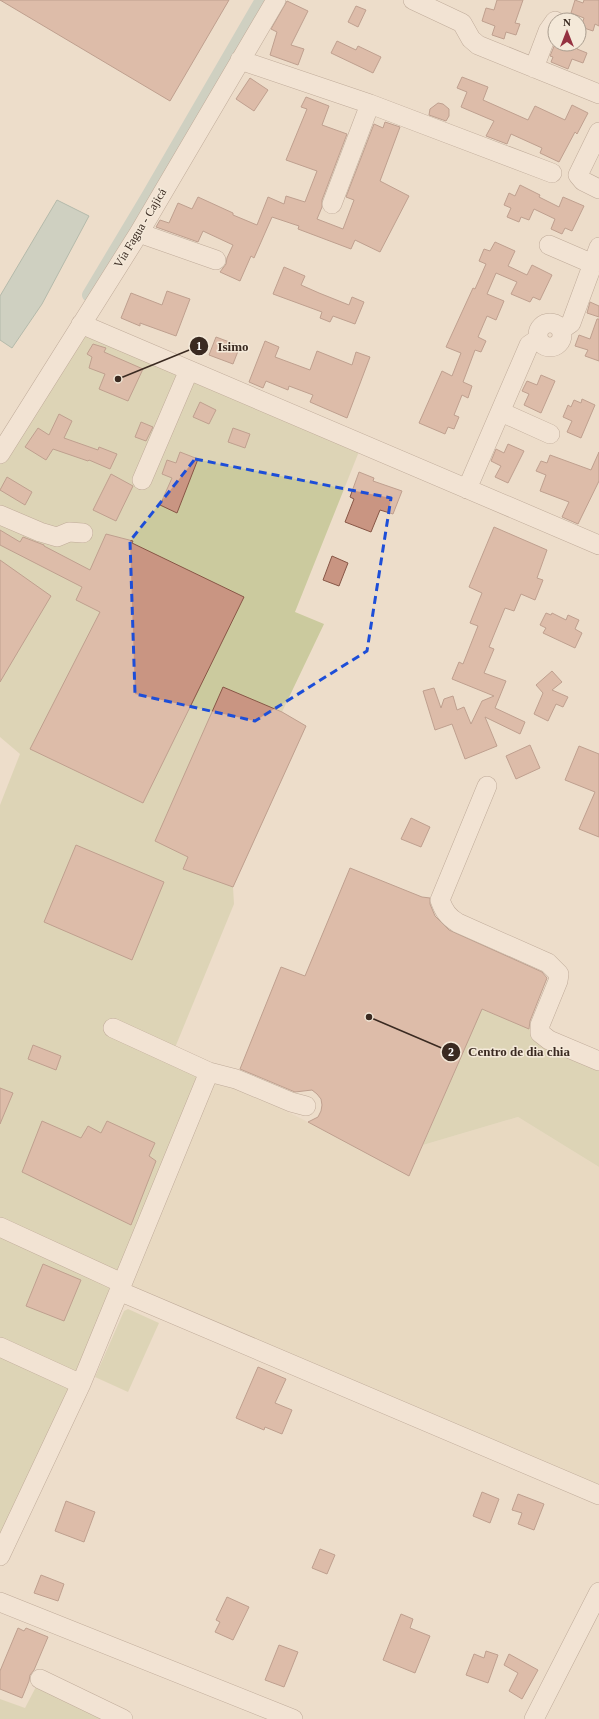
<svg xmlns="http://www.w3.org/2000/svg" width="599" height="1719" font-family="'Times New Roman',serif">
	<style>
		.farmland { fill: #e2d5b7 }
		.green { fill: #cbca9e }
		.water { fill: #aac1b7; stroke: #719084 }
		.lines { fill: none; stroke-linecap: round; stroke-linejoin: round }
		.canal { stroke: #aac1b7; stroke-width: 14 }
		.building { fill: #c99582; stroke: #875646 }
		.minor-casing { stroke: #896f5f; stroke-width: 20 }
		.minor { stroke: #f8ecdd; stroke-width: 19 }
		.marked { fill: none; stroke: #1d4ed8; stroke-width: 3; stroke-dasharray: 8 5; stroke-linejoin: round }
		.labels { text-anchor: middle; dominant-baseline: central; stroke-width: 3; stroke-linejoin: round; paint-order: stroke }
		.street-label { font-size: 12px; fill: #3a2a21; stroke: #f4e9d9 }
		.leader { fill: none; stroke: #3a2a21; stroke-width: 1.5 }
		.callout-dot { fill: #3a2a21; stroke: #f4e9d9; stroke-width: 1.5 }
		.mark-label { font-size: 12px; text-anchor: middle; font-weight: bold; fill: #fff }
		.callout-label { font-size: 13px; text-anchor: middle; font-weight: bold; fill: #3a2a21; stroke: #f4e9d9; stroke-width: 3; stroke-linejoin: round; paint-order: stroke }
	</style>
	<rect width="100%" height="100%" fill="#edddca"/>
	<path class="farmland" d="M 209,1072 L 308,1122 L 409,1176 L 423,1145 L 518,1117 L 599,1167 L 599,1495 L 122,1283 Z"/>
	<path class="green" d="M 81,324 L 362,444 L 295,612 L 324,624 L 282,712 L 306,726 L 233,887 L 234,904 L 172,1055 L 209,1072 L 0,1556 L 0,805 L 20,754 L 0,737 L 0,454 Z
		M 481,1009 L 540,1033 L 599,1061 L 599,1167 L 518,1117 L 423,1145 Z
		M 128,1309 L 159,1323 L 128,1392 L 95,1377 L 124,1311 Z
		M 40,1679 L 123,1719 L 0,1719 L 0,1699 L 25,1708 Z"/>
	<path class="water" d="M 57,200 L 89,216 L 42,304 L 12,348 L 0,340 L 0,296 Z"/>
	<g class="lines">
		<path class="canal" d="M 89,295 L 147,198 L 262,0"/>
	</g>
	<path class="building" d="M 0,0 L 229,0 L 170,101 Z
		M 497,0 L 523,0 L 515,23 L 520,24 L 516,35 L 506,32 L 504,39 L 492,35 L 495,26 L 482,21 L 486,8 L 494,10 Z
		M 575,0 L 583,3 L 584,0 L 599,0 L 599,26 L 595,24 L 593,31 L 581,27 L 584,18 L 571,13 Z
		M 287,1 L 308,11 L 291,45 L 304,49 L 298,65 L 270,55 L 277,32 L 271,29 Z
		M 356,6 L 366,10 L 358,27 L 348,22 Z
		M 337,41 L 356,50 L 358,46 L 381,57 L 373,73 L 331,53 Z
		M 555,44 L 578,44 L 577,49 L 587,53 L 583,63 L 572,59 L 568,69 L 551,62 L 553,57 L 550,56 Z
		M 462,77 L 488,87 L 483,100 L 528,120 L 535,106 L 565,120 L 572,105 L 588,113 L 577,134 L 575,132 L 559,162 L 540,153 L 542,148 L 511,134 L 507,144 L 486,136 L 494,121 L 461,107 L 467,92 L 457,88 Z
		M 250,78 L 268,90 L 254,111 L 236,99 Z
		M 306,97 L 329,106 L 322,125 L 347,134 L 322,200 L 322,207 L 317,219 L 343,229 L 354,200 L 346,197 L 374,124 L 383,128 L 385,122 L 400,127 L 380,181 L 409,196 L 380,252 L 355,240 L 351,249 L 298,229 L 299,226 L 272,217 L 254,258 L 251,256 L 240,281 L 220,272 L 226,264 L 227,258 L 233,245 L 203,231 L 198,242 L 156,227 L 160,220 L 169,223 L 178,203 L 192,209 L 198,197 L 233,213 L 233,215 L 257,225 L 268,197 L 284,204 L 286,196 L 305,202 L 317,171 L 286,160 L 307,109 L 301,107 Z
		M 438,103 L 443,104 L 449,109 L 449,116 L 446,121 L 429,115 L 430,109 Z
		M 520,185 L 540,195 L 539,197 L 559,207 L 563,197 L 584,206 L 572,231 L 565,228 L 562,234 L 551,229 L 555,219 L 534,209 L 529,220 L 521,217 L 519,222 L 507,217 L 511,208 L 504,205 L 509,193 L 515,196 Z
		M 495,242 L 515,251 L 508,266 L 527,275 L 532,265 L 552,275 L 540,300 L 533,297 L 530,302 L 511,294 L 517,282 L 496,273 L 487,294 L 504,301 L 496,320 L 487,316 L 478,337 L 486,341 L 481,352 L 475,350 L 463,382 L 472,386 L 468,398 L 462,395 L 454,415 L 459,417 L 454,429 L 448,427 L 445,434 L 419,423 L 442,371 L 452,376 L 461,353 L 446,347 L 473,288 L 475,289 L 486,264 L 479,261 L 484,249 L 490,251 Z
		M 284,267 L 305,276 L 301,285 L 319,293 L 349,305 L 352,297 L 364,302 L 355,324 L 333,316 L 330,322 L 320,318 L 322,312 L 273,294 Z
		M 167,291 L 190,299 L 176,336 L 140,323 L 140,326 L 121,318 L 131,293 L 162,305 Z
		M 590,302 L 599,306 L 599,317 L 587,313 Z
		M 597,319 L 599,319 L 599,361 L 585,356 L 588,350 L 575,346 L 579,335 L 590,339 Z
		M 216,337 L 240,346 L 233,364 L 209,355 Z
		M 265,341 L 279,347 L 275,357 L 310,370 L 317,351 L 352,365 L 356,352 L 370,357 L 347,418 L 310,402 L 313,395 L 289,386 L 288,390 L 266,381 L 263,388 L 249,382 Z
		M 93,344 L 106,348 L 104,352 L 143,369 L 128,401 L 99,389 L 105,374 L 89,368 L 92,357 L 87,354 Z
		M 541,375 L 555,381 L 541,413 L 524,405 L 529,394 L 522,391 L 527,381 L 537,385 Z
		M 582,399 L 595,405 L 581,438 L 567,432 L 572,421 L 563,417 L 568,405 L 571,407 L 574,400 L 581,403 Z
		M 200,402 L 216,410 L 209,424 L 193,417 Z
		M 59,414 L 72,421 L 64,438 L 98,450 L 99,447 L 117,454 L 110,469 L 89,460 L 88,461 L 53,449 L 46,460 L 25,447 L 38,428 L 49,435 Z
		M 141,422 L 153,427 L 146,441 L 135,437 Z
		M 233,428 L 250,434 L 245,448 L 228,442 Z
		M 508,444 L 524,451 L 508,483 L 495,477 L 501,466 L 491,461 L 496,449 L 504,453 Z
		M 180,452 L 198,459 L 177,513 L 160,505 L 172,478 L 162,474 L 167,460 L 176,463 Z
		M 599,452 L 599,481 L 578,524 L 562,517 L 569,502 L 540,491 L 546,475 L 536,471 L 541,461 L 547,463 L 550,455 L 591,470 Z
		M 359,472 L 374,478 L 373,481 L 402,491 L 393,514 L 380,510 L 371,532 L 345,522 L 354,499 L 350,497 Z
		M 111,474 L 133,486 L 116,521 L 93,510 Z
		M 7,477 L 32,492 L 25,505 L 0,490 Z
		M 494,527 L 547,550 L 537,578 L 543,580 L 535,600 L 521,594 L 514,611 L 505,608 L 489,647 L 494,649 L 484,673 L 506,681 L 495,708 L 525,722 L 520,734 L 485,717 L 497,746 L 465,759 L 452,724 L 435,730 L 423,691 L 434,688 L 441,708 L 444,699 L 453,696 L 457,710 L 464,707 L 471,724 L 482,701 L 494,696 L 452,679 L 459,662 L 463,664 L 478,626 L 470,623 L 482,593 L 469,587 Z
		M 0,530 L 20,542 L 23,537 L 44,545 L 44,546 L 90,570 L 106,534 L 133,541 L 132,543 L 244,597 L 143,803 L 30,749 L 100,612 L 76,600 L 82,587 L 0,545 Z
		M 332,556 L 348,563 L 339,586 L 323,580 Z
		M 0,560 L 51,596 L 0,682 Z
		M 546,613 L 551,615 L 552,613 L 566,620 L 568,615 L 579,620 L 575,629 L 582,633 L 575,648 L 543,633 L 546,628 L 540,625 Z
		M 552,671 L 562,682 L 552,690 L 568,697 L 563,707 L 556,704 L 548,721 L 534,714 L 543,693 L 536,685 Z
		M 223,687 L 282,712 L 306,726 L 233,887 L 183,869 L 188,857 L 155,841 Z
		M 530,745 L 540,768 L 516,779 L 506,756 Z
		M 579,746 L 599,754 L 599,837 L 579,829 L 595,792 L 565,780 Z
		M 411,818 L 430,827 L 421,847 L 401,839 Z
		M 76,845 L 164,882 L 132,960 L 44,922 Z
		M 350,868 L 422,897 L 430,898 L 430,904 L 435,916 L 449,930 L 542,972 L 547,978 L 530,1021 L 529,1029 L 482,1009 L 409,1176 L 308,1122 L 318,1117 L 321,1111 L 322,1105 L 321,1099 L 317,1094 L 312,1090 L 295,1092 L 240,1069 L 281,967 L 305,976 Z
		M 33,1045 L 61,1056 L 56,1070 L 28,1059 Z
		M 0,1088 L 13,1093 L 0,1124 Z
		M 42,1121 L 81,1138 L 88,1126 L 101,1133 L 107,1121 L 155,1143 L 149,1156 L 156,1161 L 131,1225 L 22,1172 Z
		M 43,1264 L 81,1280 L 64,1321 L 26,1306 Z
		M 258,1367 L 286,1379 L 275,1403 L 292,1410 L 282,1434 L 265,1427 L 264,1430 L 236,1418 Z
		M 482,1492 L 499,1499 L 490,1523 L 473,1516 Z
		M 518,1494 L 544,1504 L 534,1530 L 518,1524 L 522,1513 L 512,1510 Z
		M 66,1501 L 95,1512 L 84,1542 L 55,1531 Z
		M 320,1549 L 335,1555 L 327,1574 L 312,1568 Z
		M 41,1575 L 64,1584 L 58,1601 L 34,1593 Z
		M 227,1597 L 249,1607 L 233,1640 L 215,1632 L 220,1622 L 216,1620 Z
		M 401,1614 L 413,1619 L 410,1628 L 430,1636 L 415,1673 L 383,1660 Z
		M 18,1628 L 24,1631 L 26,1628 L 48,1637 L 34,1670 L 30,1675 L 29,1681 L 22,1698 L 0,1689 L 0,1671 Z
		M 279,1645 L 298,1652 L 284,1687 L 265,1680 Z
		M 486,1651 L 498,1655 L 488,1683 L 466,1675 L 474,1654 L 484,1658 Z
		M 509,1654 L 538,1670 L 522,1699 L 509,1691 L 518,1673 L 504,1665 Z"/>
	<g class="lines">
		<g class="minor-casing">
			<path id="minor" d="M 413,0 L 462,23 L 471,39 L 478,45 L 599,94
				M 240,60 L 370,104 L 552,173
				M 534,68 L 548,31 L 555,21
				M 599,132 L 578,175 L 583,181 L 599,189
				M 332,204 L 370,104
				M 139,233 L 216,260
				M 549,245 L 593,264
				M538 335a12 12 0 1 1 24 0a12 12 0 1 1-24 0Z
				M 81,324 L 599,545
				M 561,330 L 571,323 L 599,247
				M 501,412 L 550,434
				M 0,454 L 139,233 L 276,0
				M 142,480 L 189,370
				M 467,489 L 529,345 L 538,339
				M 0,515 L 40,532 L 57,537 L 69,532 L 83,533
				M 487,786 L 440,900 C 444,911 448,917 458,923 L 548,963 L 559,974 L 558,981 L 540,1025 L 540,1033 L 549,1040 L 599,1061
				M 113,1028 L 209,1072 L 236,1079 L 291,1102 L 306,1106
				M 0,1227 L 122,1283
				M 119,1291 L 599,1495
				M 0,1347 L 81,1384
				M 0,1556 L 81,1384 L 209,1072
				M 0,1602 L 293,1719
				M 40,1679 L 123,1719
				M 534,1719 L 599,1592"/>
		</g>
		<use href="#minor" class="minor"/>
	</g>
	<path d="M0 0H599V1719H0ZM 195,459 L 391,498 L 367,651 L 255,721 L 135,694 L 130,541 Z" fill="#edddca" fill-opacity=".55" fill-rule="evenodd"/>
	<path class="marked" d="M 195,459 L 391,498 L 367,651 L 255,721 L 135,694 L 130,541 Z"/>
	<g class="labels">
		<g class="street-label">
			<text transform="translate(140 228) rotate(-59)">Vía Fagua - Cajicá</text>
		</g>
	</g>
	<path class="leader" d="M118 379L199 346M369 1017L451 1052"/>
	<g class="callout-dot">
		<circle cx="118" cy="379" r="4"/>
		<circle cx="369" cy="1017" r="4"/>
		<circle cx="199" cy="346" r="10"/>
		<circle cx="451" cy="1052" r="10"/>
	</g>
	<g class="mark-label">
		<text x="199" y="350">1</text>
		<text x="451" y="1056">2</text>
	</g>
	<g class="callout-label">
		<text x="233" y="351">Isimo</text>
		<text x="519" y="1056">Centro de dia chia</text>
	</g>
	<g transform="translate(567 32)"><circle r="19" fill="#f4e9d9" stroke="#aa9d8f"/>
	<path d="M0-3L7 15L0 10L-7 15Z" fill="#953241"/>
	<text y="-6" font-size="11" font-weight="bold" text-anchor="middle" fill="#3a2a21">N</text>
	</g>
</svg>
